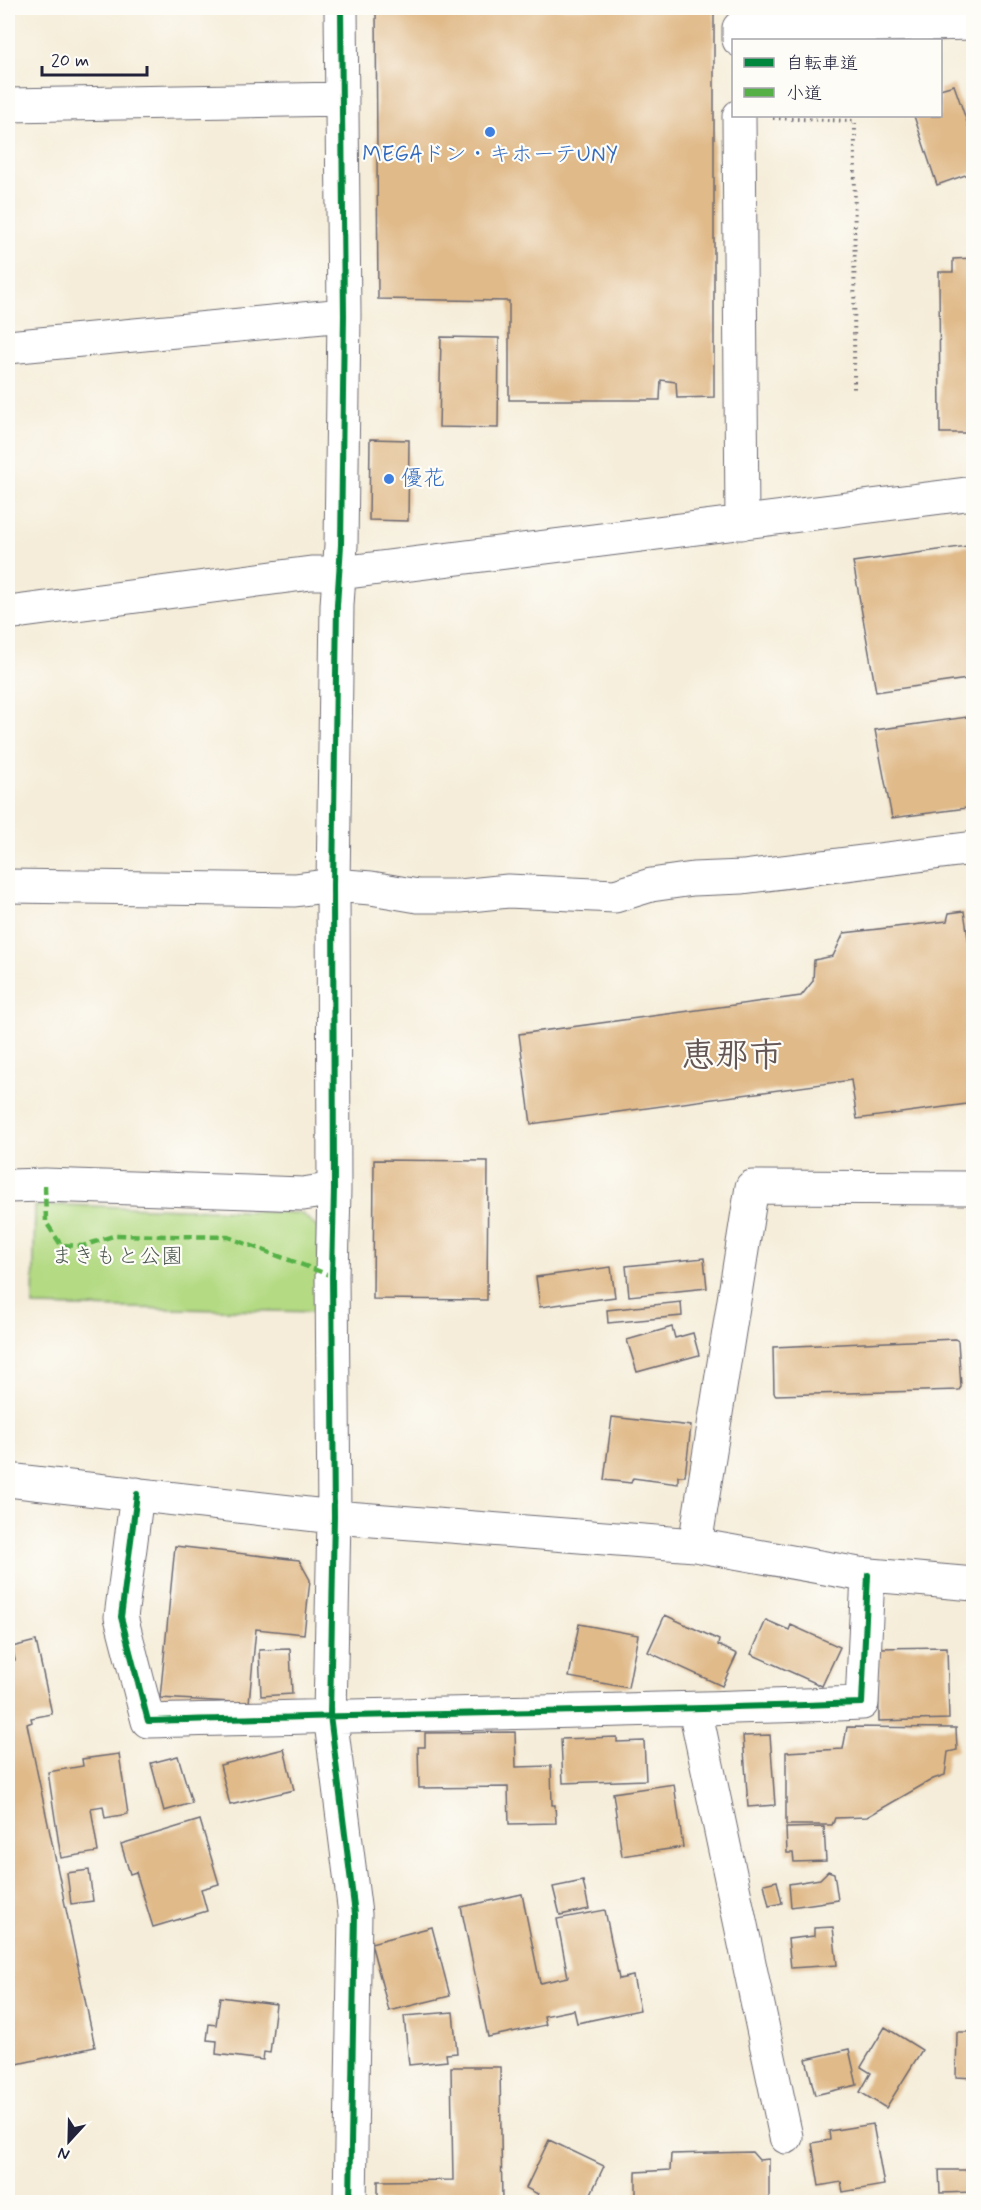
<svg xmlns="http://www.w3.org/2000/svg" width="981" height="2210" font-family="Mynerve,'Klee One',sans-serif">
	<style>
		.green { fill: #b4da83; stroke: #6b7e5f; stroke-width: 1.5 }
		.building { fill: #e0ba89 }
		.lines { fill: none; stroke-linecap: round; stroke-linejoin: round }
		.minor-casing { stroke: #6c6972; stroke-width: 35 }
		.path { stroke: #6c6972; stroke-width: 4; stroke-dasharray: 1.5 4.5; stroke-linecap: butt }
		.minor { stroke: #fff; stroke-width: 33 }
		.quiet { stroke: #55b146; stroke-width: 4.5; stroke-dasharray: 9 4.5; stroke-linecap: butt }
		.cycleway-casing { stroke: #fdfcf7; stroke-width: 10 }
		.cycleway { stroke: #00873e; stroke-width: 6 }
		.shop-dot { fill: #3f7fe0; stroke: #fdfcf7; stroke-width: 2 }
		.labels { text-anchor: middle; dominant-baseline: central; stroke-width: 4.5; stroke-linejoin: round; paint-order: stroke }
		.shop-label { font-size: 22px; fill: #366cbe; stroke: #fdfcf7 }
		.park-label { font-size: 22px; fill: #4e5951; stroke: #fdfcf7 }
		.town-label { font-size: 34px; font-weight: bold; fill: #645756; stroke: #fdfcf7 }
	</style>
	<rect width="100%" height="100%" fill="#fdfcf7"/>
	<filter id="ink" filterUnits="userSpaceOnUse"><feTurbulence type="fractalNoise" baseFrequency=".0167" numOctaves="2"/><feDisplacementMap in="SourceGraphic" scale="12" xChannelSelector="R" yChannelSelector="G"/><feConvolveMatrix kernelMatrix="1 2 1 2 8 2 1 2 1" color-interpolation-filters="sRGB"/></filter>
	<filter id="wash" filterUnits="userSpaceOnUse"><feTurbulence type="fractalNoise" baseFrequency=".008" numOctaves="4" result="noise"/><feDisplacementMap in="SourceGraphic" scale="24" xChannelSelector="R" yChannelSelector="G"/><feGaussianBlur stdDeviation="1.35" result="paint"/><feColorMatrix in="noise" values="0 0 0 0 0 0 0 0 0 0 0 0 0 0 0 0 0 1.4 0 .05"/><feComposite in="paint" operator="in"/></filter>
	<g filter="url(#wash)">
		<rect width="100%" height="100%" fill="#f5edd9"/>
		<path class="green" d="M 62,1205 L 301,1213 L 318,1228 L 320,1312 L 33,1306 L 35,1206 Z"/>
		<g id="blocks">
			<path class="building" d="M 376,8 L 714,8 L 714,397 L 677,398 L 676,382 L 661,380 L 660,400 L 509,400 L 509,301 L 378,299 Z
				M 954,85 L 974,142 L 974,172 L 937,185 L 914,116 L 940,116 L 940,89 Z
				M 974,258 L 974,433 L 940,433 L 939,272 L 953,272 L 953,259 Z
				M 441,337 L 499,338 L 498,428 L 439,427 Z
				M 370,439 L 409,440 L 408,521 L 369,520 Z
				M 974,545 L 974,678 L 876,692 L 853,562 Z
				M 974,716 L 974,807 L 892,818 L 875,730 Z
				M 964,911 L 974,979 L 974,1103 L 857,1119 L 851,1080 L 531,1124 L 519,1034 L 801,996 L 813,981 L 814,960 L 833,956 L 844,933 L 947,921 L 949,913 Z
				M 374,1160 L 488,1161 L 487,1300 L 373,1299 Z
				M 704,1258 L 707,1288 L 629,1296 L 626,1266 Z
				M 611,1267 L 615,1297 L 540,1307 L 536,1277 Z
				M 681,1302 L 682,1316 L 608,1323 L 607,1310 Z
				M 672,1327 L 675,1338 L 693,1333 L 699,1355 L 637,1372 L 627,1340 Z
				M 955,1339 L 958,1341 L 961,1387 L 959,1390 L 776,1395 L 774,1393 L 773,1347 Z
				M 612,1417 L 691,1426 L 685,1476 L 678,1476 L 678,1484 L 633,1478 L 631,1483 L 604,1480 Z
				M 175,1546 L 299,1560 L 310,1580 L 304,1634 L 256,1629 L 249,1703 L 160,1698 Z
				M 665,1615 L 719,1640 L 718,1645 L 737,1654 L 722,1686 L 648,1652 Z
				M 766,1620 L 789,1630 L 791,1625 L 840,1647 L 822,1686 L 751,1654 Z
				M 579,1624 L 638,1635 L 628,1688 L 569,1677 Z
				M 36,1641 L 52,1714 L 31,1718 L 32,1722 L 27,1724 L 95,2047 L 8,2066 L 8,1662 L 15,1660 L 12,1647 Z
				M 947,1647 L 949,1719 L 879,1721 L 878,1648 Z
				M 290,1649 L 292,1694 L 261,1696 L 259,1650 Z
				M 847,1727 L 956,1728 L 957,1750 L 948,1752 L 945,1775 L 933,1779 L 867,1817 L 835,1818 L 832,1825 L 786,1825 L 786,1752 L 843,1749 Z
				M 515,1732 L 516,1767 L 551,1766 L 552,1805 L 555,1805 L 556,1823 L 509,1824 L 508,1787 L 419,1788 L 418,1747 L 425,1747 L 425,1733 Z
				M 770,1735 L 775,1805 L 748,1807 L 743,1736 Z
				M 617,1737 L 617,1742 L 644,1741 L 646,1780 L 563,1783 L 561,1739 Z
				M 284,1749 L 294,1790 L 230,1805 L 220,1765 Z
				M 119,1754 L 128,1814 L 105,1818 L 103,1806 L 91,1808 L 98,1852 L 61,1858 L 48,1772 L 83,1766 L 82,1759 Z
				M 178,1756 L 192,1803 L 164,1811 L 151,1763 Z
				M 674,1784 L 683,1847 L 622,1856 L 613,1793 Z
				M 200,1820 L 219,1884 L 201,1889 L 207,1911 L 153,1927 L 136,1872 L 130,1874 L 121,1844 Z
				M 824,1827 L 826,1861 L 794,1862 L 793,1853 L 787,1853 L 786,1828 Z
				M 89,1870 L 93,1901 L 71,1904 L 67,1873 Z
				M 828,1871 L 834,1873 L 838,1900 L 791,1907 L 789,1884 L 820,1879 Z
				M 583,1881 L 589,1909 L 560,1915 L 553,1887 Z
				M 777,1881 L 782,1903 L 769,1906 L 764,1884 Z
				M 522,1894 L 540,1983 L 568,1977 L 557,1919 L 605,1910 L 619,1979 L 633,1976 L 640,2010 L 577,2023 L 574,2010 L 544,2016 L 546,2025 L 488,2037 L 461,1907 Z
				M 432,1927 L 450,1996 L 389,2011 L 371,1943 Z
				M 833,1927 L 837,1965 L 791,1968 L 788,1939 L 814,1936 L 814,1928 Z
				M 220,1997 L 276,2004 L 270,2053 L 264,2052 L 263,2060 L 216,2054 L 217,2041 L 207,2040 L 209,2024 L 216,2025 Z
				M 453,2012 L 457,2053 L 446,2054 L 447,2061 L 409,2065 L 404,2016 Z
				M 885,2027 L 922,2050 L 886,2108 L 860,2092 L 871,2073 L 861,2067 Z
				M 957,2032 L 974,2032 L 974,2078 L 956,2077 Z
				M 849,2049 L 857,2085 L 815,2095 L 806,2059 Z
				M 451,2067 L 500,2067 L 502,2202 L 378,2202 L 378,2181 L 453,2180 Z
				M 873,2124 L 884,2185 L 843,2192 L 841,2182 L 819,2186 L 812,2143 L 830,2140 L 829,2131 Z
				M 549,2140 L 604,2166 L 587,2202 L 534,2202 L 538,2194 L 526,2188 Z
				M 752,2152 L 759,2160 L 769,2159 L 769,2202 L 632,2202 L 636,2200 L 636,2172 L 670,2170 L 671,2154 Z
				M 939,2170 L 974,2170 L 974,2192 L 940,2193 Z"/>
		</g>
	</g>
	<g filter="url(#ink)">
		<use href="#blocks" fill-opacity="0" stroke="#6c6972" stroke-width="1.5"/>
		<g class="lines">
			<g class="minor-casing">
				<path id="minor" d="M 341,8 L 344,315 L 341,545 L 337,605 L 333,885 L 334,1189 L 332,1276 L 334,1517 L 330,1715 L 355,1914 L 350,2202
					M 739,40 L 739,28 L 974,23
					M 8,105 L 342,99
					M 739,116 L 742,523
					M 8,347 L 344,315
					M 8,613 L 311,573 L 340,573 L 974,493
					M 8,886 L 295,890 L 333,885 L 371,888 L 418,896 L 460,896 L 508,891 L 615,896 L 651,885 L 693,879 L 743,877 L 974,848
					M 8,1186 L 45,1185 L 303,1194 L 334,1189
					M 8,1480 L 334,1517 L 695,1545 L 859,1574 L 974,1584
					M 137,1494 L 121,1617 L 148,1721 C 386,1714 624,1712 862,1703 L 868,1575
					M 695,1545 L 752,1187 L 974,1188
					M 695,1709 L 786,2137"/>
			</g>
			<path class="path" d="M 773,118 L 855,121 L 854,392
				M 971,882 L 974,902"/>
			<use href="#minor" class="minor"/>
			<path class="quiet" d="M 45,1185 L 46,1222 L 61,1245 L 83,1246 L 116,1235 L 228,1237 L 332,1276"/>
			<g class="cycleway-casing">
				<path id="cycleway" d="M 341,8 L 344,315 L 341,545 L 337,605 L 333,885 L 334,1189 L 332,1276 L 334,1517 L 330,1715 L 355,1914 L 350,2202
					M 137,1494 L 121,1617 L 148,1721 C 386,1714 624,1712 862,1703 L 868,1575"/>
			</g>
			<use href="#cycleway" class="cycleway"/>
		</g>
	</g>
	<g class="shop-dot">
		<circle cx="490" cy="132" r="6"/>
		<circle cx="389" cy="479" r="6"/>
	</g>
	<g class="labels">
		<g class="shop-label">
			<text x="490" y="155">MEGAドン・キホーテUNY</text>
			<text x="401" y="479" text-anchor="start">優花</text>
		</g>
		<g class="park-label">
			<text x="117" y="1257">まきもと公園</text>
		</g>
		<g class="town-label">
			<text x="732" y="1056">恵那市</text>
		</g>
	</g>
	<rect width="981" height="2210" fill="none" stroke="#fdfcf7" stroke-width="30"/>
	<rect x="732" y="39" width="210" height="78" fill="#fdfcf7" stroke="#a5a5ac" stroke-width="1.5"/>
	<rect x="744" y="58" width="30" height="9" fill="#00873e" stroke="#a5a5ac" stroke-width="1.5"/>
	<text x="786" y="69" font-size="18" fill="#22223b">自転車道</text>
	<rect x="744" y="88" width="30" height="9" fill="#55b146" stroke="#a5a5ac" stroke-width="1.5"/>
	<text x="786" y="99" font-size="18" fill="#22223b">小道</text>
	<g transform="translate(69 2141) rotate(202)" stroke="#fdfcf7" stroke-width="4.5" paint-order="stroke">
	<path d="M0-4.5L10 22L0 15L-10 22Z" fill="#22223b"/>
	<text y="-9" font-size="16" font-weight="bold" text-anchor="middle" fill="#22223b">N</text>
	</g>
	<path d="M42 66v9h105v-9" fill="none" stroke="#22223b" stroke-width="3"/>
	<text x="51" y="66" font-size="18" fill="#22223b" stroke="#fdfcf7" stroke-width="4.5" paint-order="stroke">20 m</text>
</svg>
